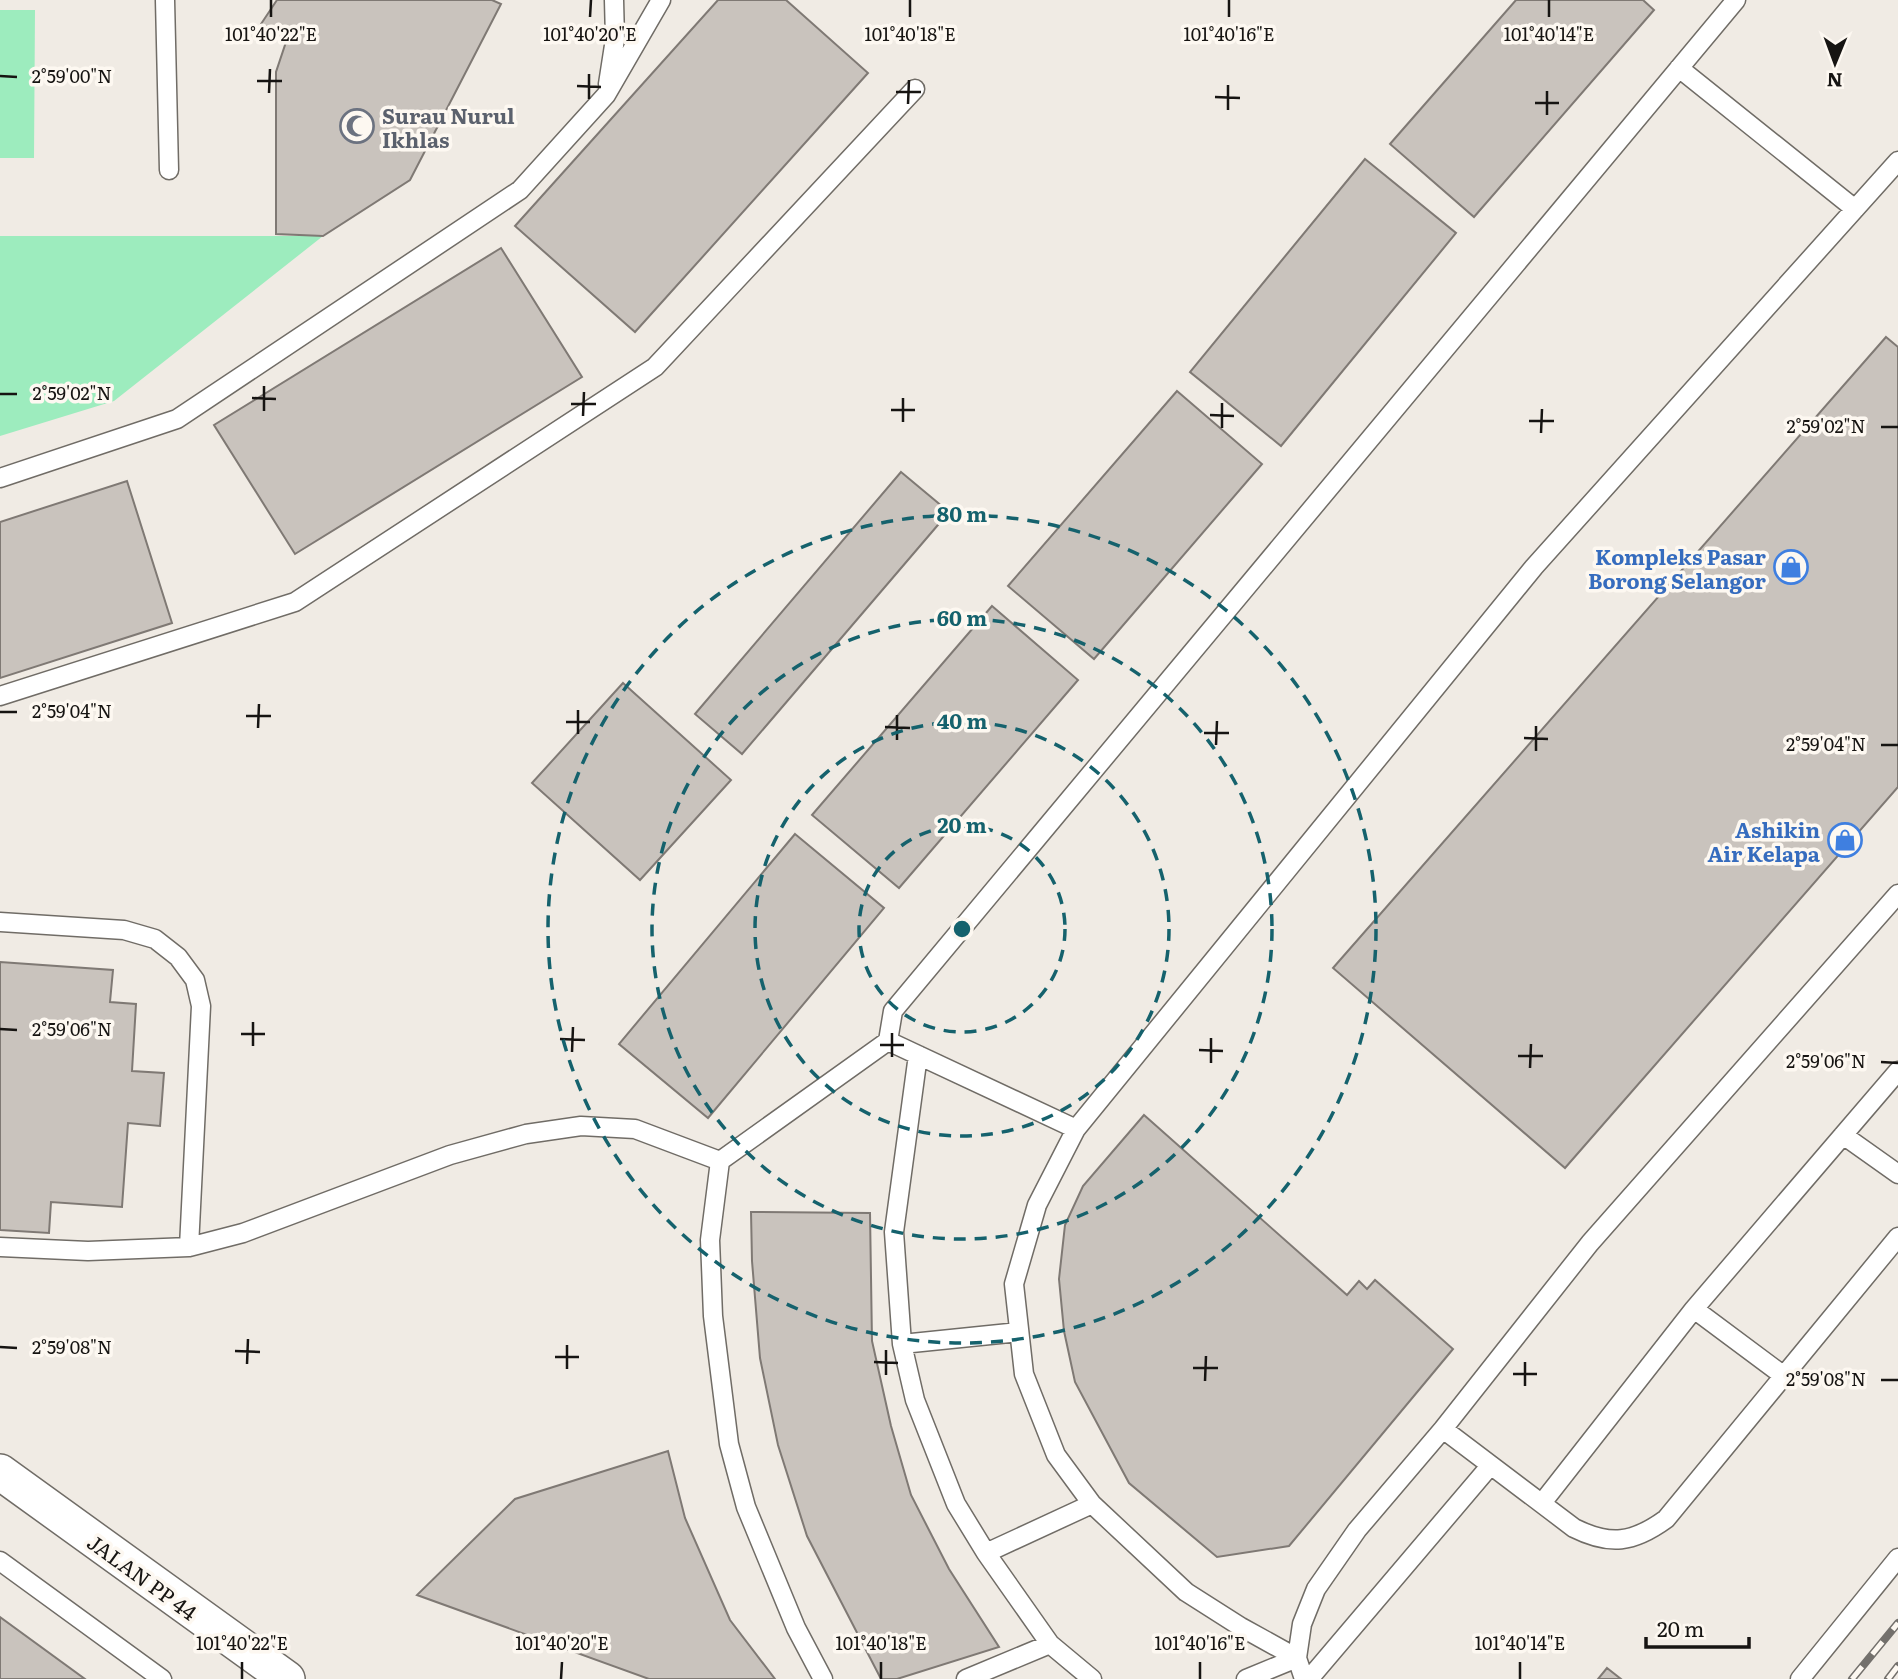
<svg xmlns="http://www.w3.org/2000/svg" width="1898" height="1679" font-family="Literata,serif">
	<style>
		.green { fill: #9decbe }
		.building { fill: #c9c3bd; stroke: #7f7974; stroke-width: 2 }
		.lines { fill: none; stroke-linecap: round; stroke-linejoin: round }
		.lane-casing { stroke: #706c66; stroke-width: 21 }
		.street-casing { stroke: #706c66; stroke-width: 38 }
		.lane { stroke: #fff; stroke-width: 18 }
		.street { stroke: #fff; stroke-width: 35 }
		.rail-casing { stroke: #73706c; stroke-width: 8 }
		.rail { stroke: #fdf8f1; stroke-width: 5; stroke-dasharray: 16; stroke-linecap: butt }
		.ticks { fill: none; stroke: #161412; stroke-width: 2.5 }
		.ring { fill: none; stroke: #15626d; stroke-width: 3.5; stroke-dasharray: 12 9 }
		.labels { text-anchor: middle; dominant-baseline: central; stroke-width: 7; stroke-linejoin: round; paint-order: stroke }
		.worship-label { font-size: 21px; font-weight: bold; fill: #5b616d; stroke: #fdf8f1; text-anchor: start }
		.shop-label { font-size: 21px; font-weight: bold; fill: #366cbe; stroke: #fdf8f1; text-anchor: end }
		.street-label { font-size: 21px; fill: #161412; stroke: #fdf8f1 }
		.ticks-label { font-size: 18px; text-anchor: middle; fill: #161412; stroke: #fdf8f1; stroke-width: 7; stroke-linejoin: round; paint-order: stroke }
		.centre { fill: #15626d; stroke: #fdf8f1; stroke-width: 3.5 }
		.ring-label { font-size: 21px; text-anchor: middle; font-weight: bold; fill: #15626d; stroke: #fdf8f1; stroke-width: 7; stroke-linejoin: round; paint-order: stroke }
	</style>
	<rect width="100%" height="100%" fill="#f0ebe4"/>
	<path class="green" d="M 0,10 L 35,10 L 34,158 L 0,158 Z
		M 0,236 L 323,236 L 114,401 L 0,436 Z"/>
	<path class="building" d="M 277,0 L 492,0 L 501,4 L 410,180 L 323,236 L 276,234 L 276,72 L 288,36 L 261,24 Z
		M 718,0 L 786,0 L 868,73 L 635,332 L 515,226 Z
		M 1516,0 L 1643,0 L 1654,10 L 1474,217 L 1390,144 Z
		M 1365,159 L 1456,233 L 1281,446 L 1190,372 Z
		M 501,248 L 582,377 L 295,554 L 214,425 Z
		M 1886,337 L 1898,347 L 1898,787 L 1565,1168 L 1333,968 Z
		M 1177,391 L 1262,464 L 1094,659 L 1008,586 Z
		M 901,472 L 949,512 L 742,754 L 695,714 Z
		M 127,481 L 172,623 L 0,678 L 0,522 Z
		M 992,606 L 1078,680 L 899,888 L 812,815 Z
		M 623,683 L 731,780 L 640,880 L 532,783 Z
		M 795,834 L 884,908 L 708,1118 L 619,1044 Z
		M 0,962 L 113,970 L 110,1002 L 136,1004 L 132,1071 L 164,1073 L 160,1126 L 128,1123 L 122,1207 L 51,1202 L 49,1233 L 0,1230 Z
		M 1144,1115 L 1347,1295 L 1359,1281 L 1367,1289 L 1375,1280 L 1453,1349 L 1289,1546 L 1217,1557 L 1129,1483 L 1075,1382 L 1064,1331 L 1059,1279 L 1065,1225 L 1083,1186 Z
		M 751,1212 L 870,1213 L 872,1341 L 891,1426 L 911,1495 L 949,1569 L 999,1647 L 897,1679 L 881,1679 L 807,1536 L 778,1445 L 760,1358 L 752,1261 Z
		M 668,1451 L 685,1518 L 730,1620 L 775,1679 L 649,1679 L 417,1595 L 515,1499 Z
		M 0,1617 L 85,1679 L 0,1679 Z
		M 1607,1668 L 1621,1679 L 1598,1679 Z"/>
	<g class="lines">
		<g class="lane-casing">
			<path id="lane" d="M 165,0 L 169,170
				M 1679,68 L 1855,209
				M 608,84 L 615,39 L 614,0
				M 0,478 L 177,419 L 520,190 L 606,95 L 661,0
				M 0,696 L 295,602 L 655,367 L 915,89
				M 0,922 L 124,930 L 155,939 L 178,957 L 195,980 L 201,1006 L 189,1247
				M 918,1055 L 894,1232 L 902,1344 L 915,1400 L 956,1504 L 986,1553 L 1050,1644
				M 1076,1129 L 888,1041 L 893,1011 L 1736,0
				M 1843,1135 L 1898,1174
				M 0,1247 L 88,1251 L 189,1247 L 243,1233 L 450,1155 L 526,1134 L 581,1126 L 635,1129 L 720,1161
				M 1694,1309 L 1784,1376
				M 902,1344 L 1019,1332
				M 1443,1429 L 1574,1528 C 1610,1546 1633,1543 1666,1519 L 1898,1237
				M 1542,1503 L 1694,1309 L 1898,1071
				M 986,1553 L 1092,1504
				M 0,1561 L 162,1679
				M 1297,1658 L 1241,1627 L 1186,1592 L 1092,1504 L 1056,1455 L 1024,1374 L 1014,1284 L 1037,1205 L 1076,1129 L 1534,567 L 1898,161
				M 823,1679 L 796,1628 L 746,1507 L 729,1444 L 713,1316 L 710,1240 L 720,1161 L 888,1041
				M 966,1679 L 1050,1644 L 1092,1679
				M 1246,1679 L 1297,1658
				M 1304,1679 L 1297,1658 L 1302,1624 L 1316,1589 L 1357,1530 L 1443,1429 L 1590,1243 L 1898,894
				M 1309,1679 L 1490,1466
				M 1800,1679 L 1898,1558"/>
		</g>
		<g class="street-casing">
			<path id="street" d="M 0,1472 L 287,1679"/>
		</g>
		<use href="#lane" class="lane"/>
		<use href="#street" class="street"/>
		<g class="rail-casing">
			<path id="rail" d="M 1852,1679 L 1898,1623
				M 1888,1679 L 1898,1666"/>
		</g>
		<use href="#rail" class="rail"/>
	</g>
	<path class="ticks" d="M 271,17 L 271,0M 590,17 L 591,0M 910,17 L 910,0M 1229,17 L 1229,0M 1549,17 L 1549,0M 0,76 L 17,77M 257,81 L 282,81M 577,86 L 601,87M 896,92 L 921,92M 269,93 L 270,69M 1215,97 L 1240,98M 589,99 L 589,74M 1535,103 L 1559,103M 908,104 L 909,80M 1228,110 L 1228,85M 1547,115 L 1547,91M 0,394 L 17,394M 252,398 L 276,399M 571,404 L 596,404M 891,410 L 915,410M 264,411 L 264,386M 1210,415 L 1234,416M 583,416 L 584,392M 1529,421 L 1554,421M 903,422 L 903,398M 1881,427 L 1898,427M 1222,428 L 1222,403M 1541,433 L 1542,409M 0,712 L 17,712M 246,716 L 271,716M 566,722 L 590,722M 885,727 L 910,728M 258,728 L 259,704M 1204,733 L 1229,733M 578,734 L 578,710M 1524,738 L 1548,739M 897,740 L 897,715M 1216,745 L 1217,721M 1881,745 L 1898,745M 1536,751 L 1536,726M 0,1029 L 17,1030M 241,1034 L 265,1034M 560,1039 L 585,1040M 880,1045 L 904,1045M 253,1046 L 253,1022M 1199,1050 L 1223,1051M 572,1052 L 573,1027M 1518,1056 L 1543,1056M 892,1057 L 892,1033M 1881,1062 L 1898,1063M 1211,1063 L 1211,1038M 1530,1068 L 1531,1044M 0,1347 L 17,1348M 235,1351 L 260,1352M 555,1357 L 579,1357M 874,1362 L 898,1363M 247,1364 L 248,1339M 1193,1368 L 1218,1368M 567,1369 L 567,1345M 1513,1374 L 1537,1374M 886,1375 L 886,1350M 1881,1380 L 1898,1380M 1205,1381 L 1206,1356M 1525,1386 L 1525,1362M 242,1679 L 242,1662M 561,1679 L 562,1662M 881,1679 L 881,1662M 1200,1679 L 1200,1662M 1520,1679 L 1520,1662"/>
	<g class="ring">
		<circle cx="962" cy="929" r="103"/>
		<circle cx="962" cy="929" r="207"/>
		<circle cx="962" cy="929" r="310"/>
		<circle cx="962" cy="929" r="414"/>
	</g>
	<defs>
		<g id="mosque-ring" transform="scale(1.75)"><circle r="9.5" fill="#fdf8f1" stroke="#6b7280" stroke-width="1.5"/><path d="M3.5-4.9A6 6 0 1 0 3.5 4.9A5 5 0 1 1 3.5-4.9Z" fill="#6b7280"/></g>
		<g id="shop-ring" transform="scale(1.75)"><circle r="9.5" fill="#fdf8f1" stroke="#3f7fe0" stroke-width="1.5"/><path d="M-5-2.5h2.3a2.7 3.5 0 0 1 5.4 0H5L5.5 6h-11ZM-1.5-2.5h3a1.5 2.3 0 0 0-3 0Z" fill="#3f7fe0"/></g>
	</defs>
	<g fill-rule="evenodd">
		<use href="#mosque-ring" x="357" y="126"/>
		<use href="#shop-ring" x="1791" y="567"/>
		<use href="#shop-ring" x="1845" y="840"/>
	</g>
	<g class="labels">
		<g class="worship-label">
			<text x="382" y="114">Surau Nurul<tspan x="382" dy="24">Ikhlas</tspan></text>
		</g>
		<g class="shop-label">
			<text x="1766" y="555">Kompleks Pasar<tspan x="1766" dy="24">Borong Selangor</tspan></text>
			<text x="1820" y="828">Ashikin<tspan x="1820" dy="24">Air Kelapa</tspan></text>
		</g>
		<g class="street-label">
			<text transform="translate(143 1576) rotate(36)">JALAN PP 44</text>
		</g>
	</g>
	<g class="ticks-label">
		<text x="271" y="41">101°40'22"E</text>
		<text x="590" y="41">101°40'20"E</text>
		<text x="910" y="41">101°40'18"E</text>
		<text x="1229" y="41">101°40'16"E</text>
		<text x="1549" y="41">101°40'14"E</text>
		<text x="72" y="83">2°59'00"N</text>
		<text x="72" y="400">2°59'02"N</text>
		<text x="1826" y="433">2°59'02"N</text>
		<text x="72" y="718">2°59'04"N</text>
		<text x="1826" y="751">2°59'04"N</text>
		<text x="72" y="1036">2°59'06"N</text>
		<text x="1826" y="1068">2°59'06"N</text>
		<text x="72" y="1354">2°59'08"N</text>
		<text x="1826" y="1386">2°59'08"N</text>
		<text x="242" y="1650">101°40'22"E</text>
		<text x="562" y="1650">101°40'20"E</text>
		<text x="881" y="1650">101°40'18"E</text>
		<text x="1200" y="1650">101°40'16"E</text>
		<text x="1520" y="1650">101°40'14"E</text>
	</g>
	<circle cx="962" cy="929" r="10" class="centre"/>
	<g class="ring-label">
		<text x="962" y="522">80 m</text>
		<text x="962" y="626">60 m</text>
		<text x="962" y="729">40 m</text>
		<text x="962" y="833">20 m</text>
	</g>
	<g transform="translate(1835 63) rotate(181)" stroke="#fdf8f1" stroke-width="5" paint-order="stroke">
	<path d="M0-5L12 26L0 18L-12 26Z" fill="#161412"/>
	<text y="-10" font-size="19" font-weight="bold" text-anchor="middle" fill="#161412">N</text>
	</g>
	<path d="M1646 1637v10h103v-10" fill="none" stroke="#161412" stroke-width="3.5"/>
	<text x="1657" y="1637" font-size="21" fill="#161412" stroke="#fdf8f1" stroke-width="5" paint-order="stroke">20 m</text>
</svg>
